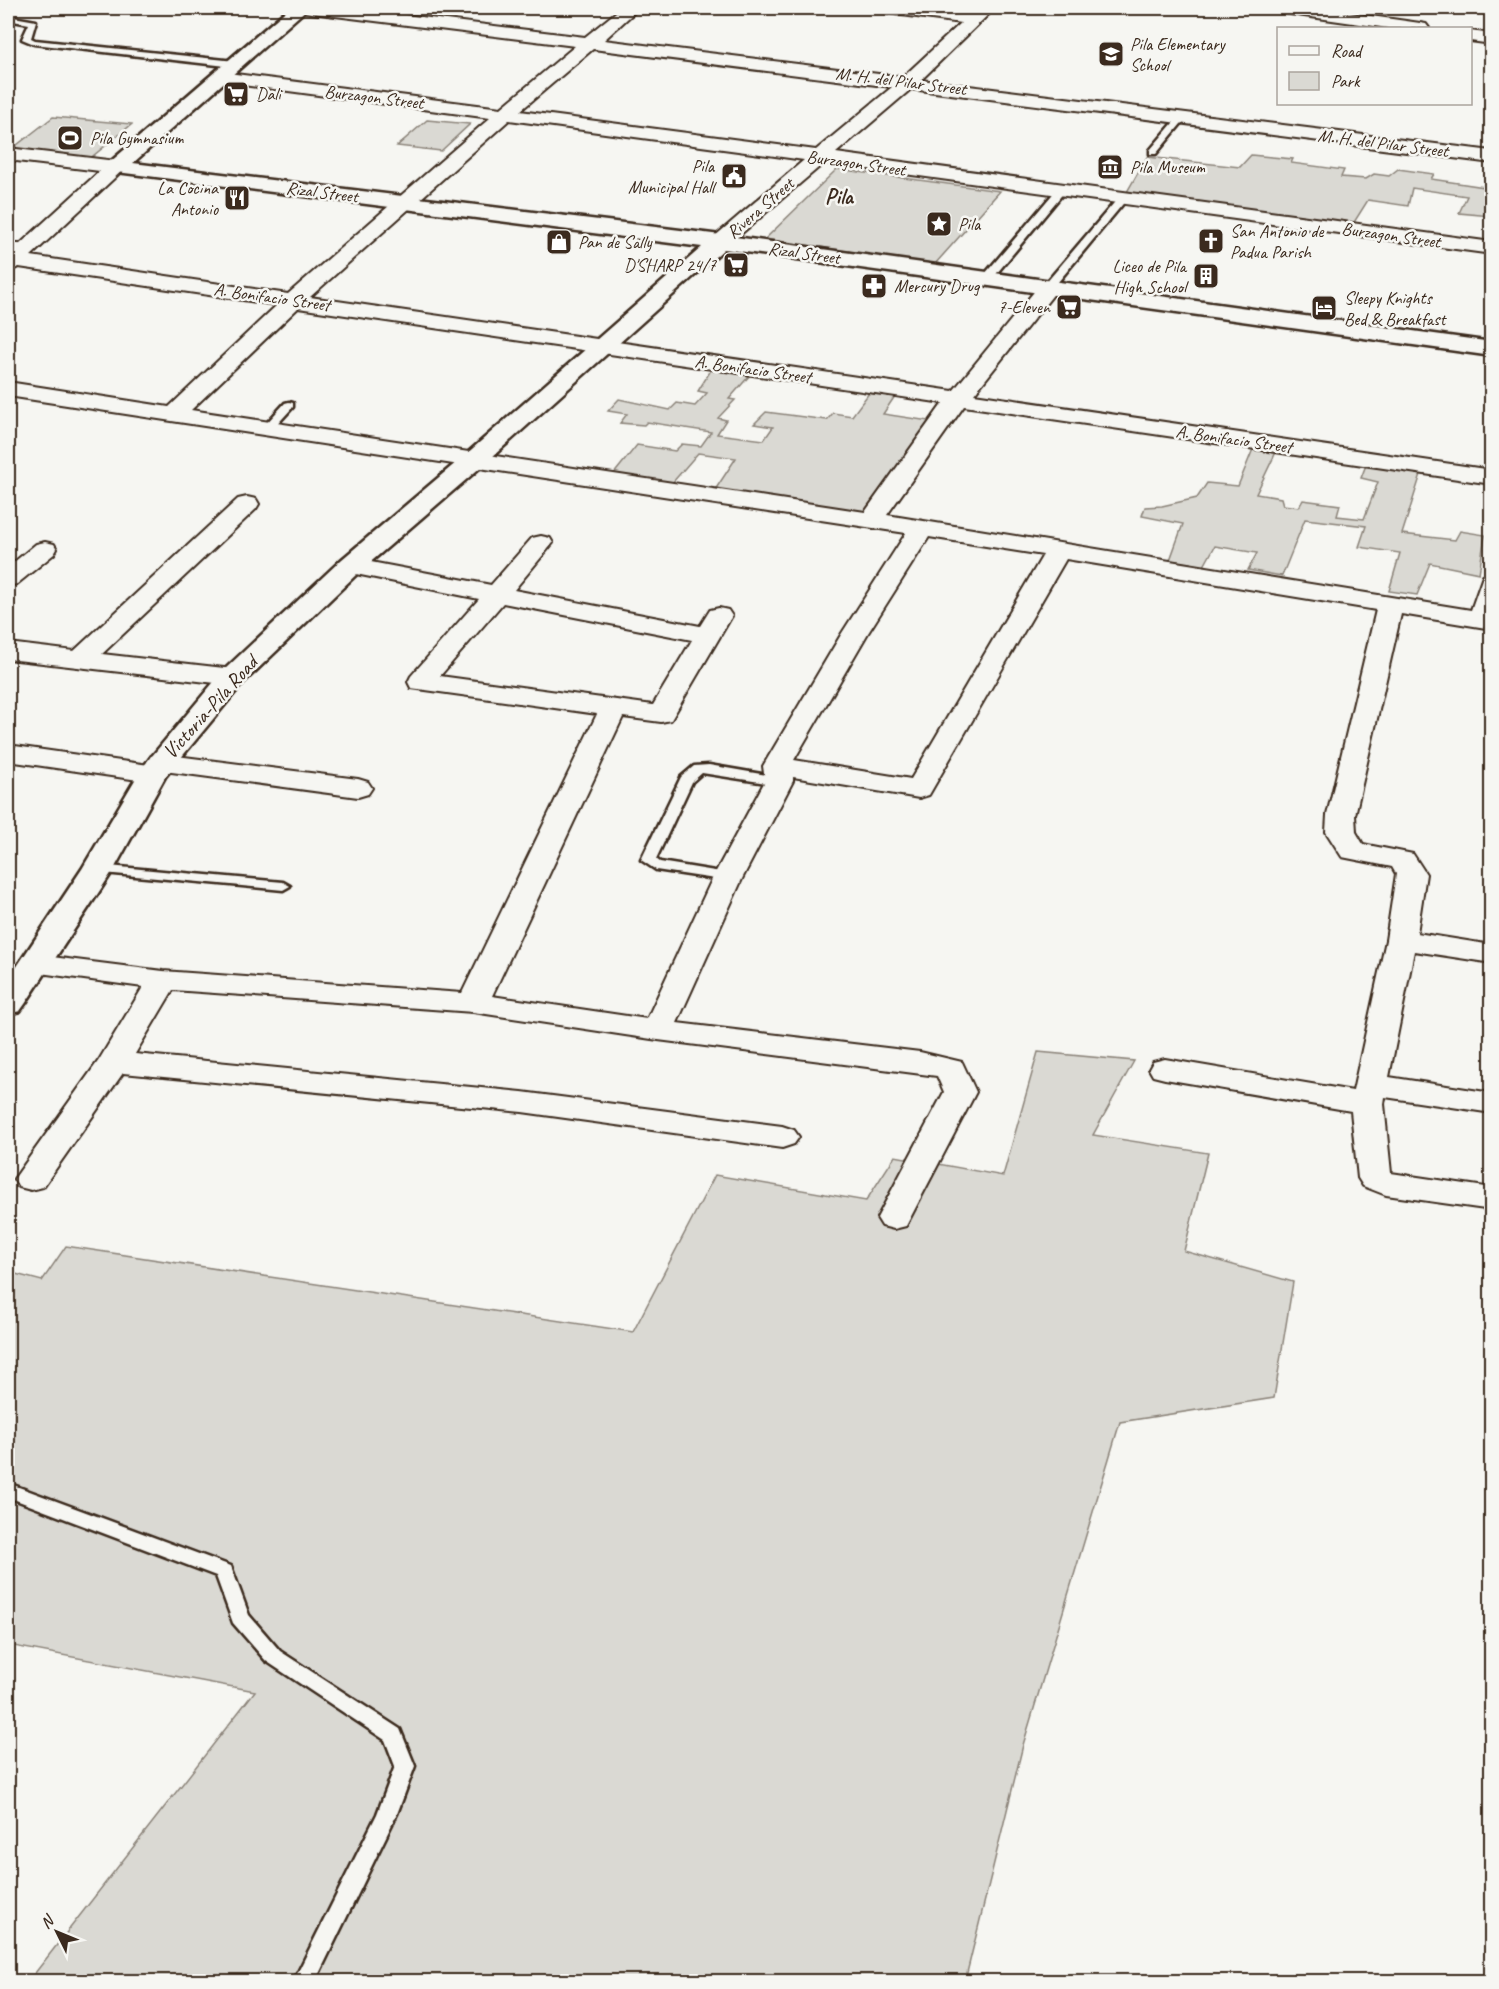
<svg xmlns="http://www.w3.org/2000/svg" width="1499" height="1989" font-family="Caveat,sans-serif">
	<style>
		.green { fill: #dad9d3; stroke: #8a8278; stroke-width: 1.5 }
		.lines { fill: none; stroke-linecap: round; stroke-linejoin: round }
		.lane-casing { stroke: #3b2a1e; stroke-width: 5 }
		.street-casing { stroke: #3b2a1e; stroke-width: 4 }
		.secondary-casing { stroke: #3b2a1e; stroke-width: 5 }
		.lane { fill: #f6f6f2; fill-rule: evenodd }
		.street { fill: #f6f6f2; fill-rule: evenodd }
		.secondary { fill: #f6f6f2; fill-rule: evenodd }
		.labels { text-anchor: middle; dominant-baseline: central; stroke-width: 5; stroke-linejoin: round; paint-order: stroke }
		.far-poi-label { font-size: 18px; fill: #3b2a1e; stroke: #f6f6f2; text-anchor: start }
		.far-street-label { font-size: 18px; fill: #3b2a1e; stroke: #f6f6f2 }
		.street-label { font-size: 21px; fill: #3b2a1e; stroke: #f6f6f2 }
		.far-district-label { font-size: 22px; font-weight: bold; fill: #3b2a1e; stroke: #f6f6f2 }
	</style>
	<rect width="100%" height="100%" fill="#f6f6f2"/>
	<filter id="ink" filterUnits="userSpaceOnUse"><feTurbulence type="fractalNoise" baseFrequency=".0167" numOctaves="2"/><feDisplacementMap in="SourceGraphic" scale="12" xChannelSelector="R" yChannelSelector="G"/><feConvolveMatrix kernelMatrix="1 2 1 2 8 2 1 2 1" color-interpolation-filters="sRGB"/></filter>
	<g filter="url(#ink)">
		<path class="green" d="M 53,117 L 132,124 L 88,160 L 8,152 Z
			M 427,120 L 470,124 L 441,151 L 397,146 Z
			M 1251,155 L 1293,159 L 1291,163 L 1344,170 L 1341,177 L 1366,179 L 1374,174 L 1389,176 L 1398,169 L 1434,174 L 1431,179 L 1491,188 L 1491,216 L 1459,213 L 1467,196 L 1412,188 L 1408,206 L 1368,200 L 1353,224 L 1127,192 L 1147,157 L 1240,167 Z
			M 837,169 L 1000,191 L 935,264 L 765,239 Z
			M 711,370 L 750,375 L 729,399 L 735,400 L 718,418 L 726,420 L 717,434 L 764,440 L 773,427 L 754,424 L 766,412 L 827,420 L 833,413 L 852,416 L 869,393 L 895,396 L 883,414 L 936,422 L 866,515 L 715,490 L 736,458 L 698,453 L 672,483 L 613,475 L 637,445 L 675,451 L 682,444 L 701,446 L 711,432 L 647,422 L 644,425 L 620,423 L 627,414 L 608,411 L 619,399 L 670,410 L 677,403 L 695,406 L 707,393 L 698,391 Z
			M 1253,449 L 1276,452 L 1256,494 L 1281,498 L 1283,505 L 1299,507 L 1303,500 L 1340,505 L 1337,516 L 1364,519 L 1378,482 L 1361,478 L 1366,465 L 1422,471 L 1402,534 L 1455,540 L 1460,531 L 1485,535 L 1479,573 L 1430,563 L 1417,595 L 1389,591 L 1400,553 L 1359,547 L 1366,526 L 1305,519 L 1282,576 L 1248,570 L 1257,553 L 1215,546 L 1204,566 L 1170,560 L 1183,524 L 1142,516 L 1145,507 L 1162,506 L 1197,498 L 1207,483 L 1238,486 Z
			M 1038,1052 L 1134,1061 L 1093,1135 L 1208,1153 L 1184,1251 L 1293,1282 L 1274,1398 L 1120,1422 L 1023,1745 L 965,1981 L 28,1982 L 255,1691 L 8,1645 L 8,1272 L 42,1281 L 66,1246 L 633,1332 L 715,1175 L 866,1201 L 895,1156 L 1003,1176 Z"/>
		<g class="lines">
			<g class="lane-casing">
				<path id="lane" d="M 8,16 L 36,21 L 31,38 L 35,40 L 235,61 L 239,64 L 235,67 L 34,44 L 22,39 L 29,24 L 8,20 Z
					M 1179,116 L 1186,118 L 1156,154 L 1150,154 L 1150,150 Z
					M 1057,189 L 1065,191 L 992,279 L 984,279 L 984,275 Z
					M 1119,197 L 1127,199 L 1053,288 L 1045,288 L 1045,284 Z
					M 8,243 L 28,245 L 33,248 L 28,251 L 8,249 Z
					M 289,402 L 293,403 L 293,407 L 272,430 L 264,430 L 264,426 L 285,403 Z
					M 709,765 L 779,777 L 786,781 L 779,785 L 702,773 L 692,782 L 656,859 L 660,862 L 733,874 L 735,877 L 733,880 L 728,881 L 656,870 L 641,860 L 681,777 L 694,766 Z
					M 98,865 L 283,882 L 290,886 L 283,890 L 93,872 L 91,869 Z
					M 8,1483 L 231,1566 L 249,1615 L 280,1651 L 400,1729 L 415,1766 L 397,1814 L 315,1982 L 293,1982 L 377,1814 L 395,1766 L 385,1740 L 266,1661 L 233,1623 L 216,1576 L 8,1497 Z"/>
			</g>
			<g class="street-casing">
				<path id="street" d="M 303,8 L 348,8 L 585,37 L 621,8 L 639,8 L 604,40 L 903,77 L 961,23 L 887,13 L 881,12 L 879,8 L 923,8 L 971,14 L 978,8 L 995,8 L 921,80 L 1492,151 L 1492,163 L 911,89 L 836,153 L 1492,242 L 1492,254 L 824,163 L 728,245 L 714,245 L 711,241 L 714,237 L 804,160 L 509,120 L 310,297 L 953,391 L 1042,282 L 1049,280 L 1056,282 L 1060,286 L 974,394 L 1492,470 L 1492,484 L 964,406 L 887,515 L 1471,610 L 1483,576 L 1492,574 L 1492,629 L 1401,614 L 1355,815 L 1356,832 L 1363,844 L 1413,854 L 1426,874 L 1417,933 L 1492,945 L 1492,963 L 1414,951 L 1389,1077 L 1492,1093 L 1492,1113 L 1385,1097 L 1384,1104 L 1391,1173 L 1492,1188 L 1492,1210 L 1386,1195 L 1363,1186 L 1358,1178 L 1351,1111 L 1165,1079 L 1153,1076 L 1149,1069 L 1153,1062 L 1165,1059 L 1353,1091 L 1386,940 L 1396,874 L 1392,867 L 1342,857 L 1326,832 L 1327,815 L 1376,610 L 1066,559 L 929,795 L 919,798 L 793,777 L 793,781 L 743,877 L 677,1023 L 920,1052 L 962,1062 L 976,1092 L 906,1226 L 894,1229 L 882,1226 L 877,1218 L 944,1092 L 937,1076 L 658,1040 L 473,1012 L 173,990 L 135,1054 L 522,1092 L 782,1126 L 794,1130 L 799,1137 L 794,1144 L 782,1148 L 522,1112 L 123,1073 L 43,1187 L 31,1190 L 19,1187 L 14,1179 L 99,1060 L 143,987 L 25,971 L 20,964 L 25,957 L 36,955 L 163,971 L 462,993 L 597,714 L 411,688 L 408,682 L 411,676 L 479,599 L 341,571 L 337,566 L 341,561 L 350,558 L 491,585 L 532,538 L 541,536 L 550,538 L 553,543 L 514,590 L 700,626 L 710,610 L 719,608 L 728,610 L 732,616 L 671,720 L 661,722 L 623,717 L 492,996 L 647,1019 L 713,877 L 765,781 L 763,766 L 842,633 L 906,533 L 8,396 L 8,382 L 169,407 L 277,305 L 19,267 L 8,272 L 8,255 L 100,171 L 8,160 L 8,148 L 116,161 L 123,163 L 126,167 L 31,256 L 288,294 L 490,118 L 220,82 L 214,81 L 211,77 L 214,73 L 220,72 L 501,108 L 575,46 L 311,13 L 305,12 ZM 593,49 L 892,87 L 816,150 L 520,111 ZM 298,308 L 943,403 L 865,512 L 191,410 ZM 929,537 L 1043,555 L 911,779 L 794,760 L 868,633 ZM 503,603 L 692,640 L 653,705 L 440,676 Z
					M 1275,8 L 1315,8 L 1420,23 L 1426,24 L 1429,28 L 1388,28 L 1283,13 L 1277,12 Z
					M 1470,31 L 1492,34 L 1492,44 L 1470,41 Z
					M 247,497 L 256,499 L 259,504 L 256,509 L 102,654 L 233,669 L 242,671 L 246,677 L 242,683 L 233,685 L 8,659 L 8,643 L 74,651 L 238,499 Z
					M 45,542 L 54,544 L 57,549 L 54,554 L 17,584 L 8,586 L 8,567 L 36,544 Z
					M 8,745 L 149,765 L 147,762 L 151,756 L 161,754 L 358,779 L 368,782 L 372,788 L 368,794 L 358,797 L 164,771 L 166,774 L 162,780 L 152,782 L 8,761 Z"/>
			</g>
			<g class="secondary-casing">
				<path id="secondary" d="M 289,8 L 308,8 L 133,163 L 721,235 L 1492,342 L 1492,356 L 724,249 L 482,466 L 359,572 L 243,683 L 165,777 L 114,869 L 25,1004 L 20,1011 L 8,1014 L 8,980 L 82,869 L 142,768 L 223,671 L 341,560 L 464,456 L 702,247 L 109,171 L 106,167 L 109,163 Z"/>
			</g>
			<use href="#lane" class="lane"/>
			<use href="#street" class="street"/>
			<use href="#secondary" class="secondary"/>
		</g>
	</g>
	<defs>
		<g id="school-square" transform="scale(1.35)"><rect x="-9" y="-9" width="18" height="18" rx="4" fill="#3b2a1e" stroke="#f6f6f2"/><path d="M0-5L7-2L0 1L-7-2ZM-4 1L0 2.5L4 1V4Q0 6-4 4Z" fill="#fff"/></g>
		<g id="supermarket-square" transform="scale(1.35)"><rect x="-9" y="-9" width="18" height="18" rx="4" fill="#3b2a1e" stroke="#f6f6f2"/><path d="M-6-5.5h2.5l.6 2H6L4.5 2H-2.5L-4.4-4H-6ZM-1.5 3.2a1.3 1.3 0 1 0 .1 0ZM3 3.2a1.3 1.3 0 1 0 .1 0Z" fill="#fff"/></g>
		<g id="stadium-square" transform="scale(1.35)"><rect x="-9" y="-9" width="18" height="18" rx="4" fill="#3b2a1e" stroke="#f6f6f2"/><path d="M0-5a6.5 5 0 1 0 0 10a6.5 5 0 1 0 0-10ZM-3.5-1.8h7v3.6h-7Z" fill="#fff"/></g>
		<g id="museum-square" transform="scale(1.35)"><rect x="-9" y="-9" width="18" height="18" rx="4" fill="#3b2a1e" stroke="#f6f6f2"/><path d="M0-6L6-3V-2H-6V-3ZM-5-1h2V3h-2ZM-1-1h2V3h-2ZM3-1h2V3H3ZM-6 4H6V6H-6Z" fill="#fff"/></g>
		<g id="civic-square" transform="scale(1.35)"><rect x="-9" y="-9" width="18" height="18" rx="4" fill="#3b2a1e" stroke="#f6f6f2"/><path d="M-.6-6.5H3V-4.5H.6V-3L4-1V1h2V6H-6V1h2V-1L-.6-3ZM-1.2 2.5V6h2.4V2.5Z" fill="#fff"/></g>
		<g id="restaurant-square" transform="scale(1.35)"><rect x="-9" y="-9" width="18" height="18" rx="4" fill="#3b2a1e" stroke="#f6f6f2"/><path d="M-5-6h1v4h1v-4h1v4h1v-4h1v5L-1.5 .5V6h-2V.5L-5-1ZM5-6V6H3V1.5H1.5Q1.5-4 5-6Z" fill="#fff"/></g>
		<g id="sight-square" transform="scale(1.35)"><rect x="-9" y="-9" width="18" height="18" rx="4" fill="#3b2a1e" stroke="#f6f6f2"/><path d="M0-6L1.8-2.2L6-1.7L2.9 1.2L3.7 5.4L0 3.3L-3.7 5.4L-2.9 1.2L-6-1.7L-1.8-2.2Z" fill="#fff"/></g>
		<g id="church-square" transform="scale(1.35)"><rect x="-9" y="-9" width="18" height="18" rx="4" fill="#3b2a1e" stroke="#f6f6f2"/><path d="M-1.2-6h2.4v3.5h3.3v2.4h-3.3V6h-2.4V-.1h-3.3v-2.4h3.3Z" fill="#fff"/></g>
		<g id="shop-square" transform="scale(1.35)"><rect x="-9" y="-9" width="18" height="18" rx="4" fill="#3b2a1e" stroke="#f6f6f2"/><path d="M-5-2.5h2.3a2.7 3.5 0 0 1 5.4 0H5L5.5 6h-11ZM-1.5-2.5h3a1.5 2.3 0 0 0-3 0Z" fill="#fff"/></g>
		<g id="building-square" transform="scale(1.35)"><rect x="-9" y="-9" width="18" height="18" rx="4" fill="#3b2a1e" stroke="#f6f6f2"/><path d="M-4-6H4V6H1V3H-1V6H-4ZM-2.5-4.3h1.7v1.8h-1.7ZM.8-4.3h1.7v1.8H.8ZM-2.5-1h1.7V.8h-1.7ZM.8-1h1.7V.8H.8Z" fill="#fff"/></g>
		<g id="pharmacy-square" transform="scale(1.35)"><rect x="-9" y="-9" width="18" height="18" rx="4" fill="#3b2a1e" stroke="#f6f6f2"/><path d="M-2-6h4v4h4v4h-4v4h-4v-4h-4v-4h4Z" fill="#fff"/></g>
		<g id="hotel-square" transform="scale(1.35)"><rect x="-9" y="-9" width="18" height="18" rx="4" fill="#3b2a1e" stroke="#f6f6f2"/><path d="M-6-4.5h1.5V1H6V5H4.5V3h-9V5H-6ZM-4 0a1.8 1.8 0 1 1 3.6 0ZM.5 0V-2.5h3Q6-2.5 6 0Z" fill="#fff"/></g>
	</defs>
	<g fill-rule="evenodd">
		<use href="#school-square" x="1111" y="54"/>
		<use href="#supermarket-square" x="236" y="94"/>
		<use href="#stadium-square" x="70" y="138"/>
		<use href="#museum-square" x="1110" y="167"/>
		<use href="#civic-square" x="734" y="176"/>
		<use href="#restaurant-square" x="237" y="198"/>
		<use href="#sight-square" x="939" y="224"/>
		<use href="#church-square" x="1211" y="241"/>
		<use href="#shop-square" x="559" y="242"/>
		<use href="#supermarket-square" x="736" y="265"/>
		<use href="#building-square" x="1206" y="276"/>
		<use href="#pharmacy-square" x="874" y="286"/>
		<use href="#supermarket-square" x="1069" y="307"/>
		<use href="#hotel-square" x="1324" y="308"/>
	</g>
	<g class="labels">
		<g class="far-poi-label">
			<text x="1130" y="44">Pila Elementary<tspan x="1130" dy="21">School</tspan></text>
			<text x="256" y="94">Dali</text>
			<text x="90" y="138">Pila Gymnasium</text>
			<text x="714" y="166" text-anchor="end">Pila<tspan x="714" dy="21">Municipal Hall</tspan></text>
			<text x="1130" y="167">Pila Museum</text>
			<text x="218" y="188" text-anchor="end">La Cocina<tspan x="218" dy="21">Antonio</tspan></text>
			<text x="958" y="224">Pila</text>
			<text x="1230" y="231">San Antonio de<tspan x="1230" dy="21">Padua Parish</tspan></text>
			<text x="578" y="242">Pan de Sally</text>
			<text x="716" y="265" text-anchor="end">D'SHARP 24/7</text>
			<text x="1186" y="266" text-anchor="end">Liceo de Pila<tspan x="1186" dy="21">High School</tspan></text>
			<text x="894" y="286">Mercury Drug</text>
			<text x="1344" y="298">Sleepy Knights<tspan x="1344" dy="21">Bed &amp; Breakfast</tspan></text>
			<text x="1050" y="307" text-anchor="end">7-Eleven</text>
		</g>
		<g class="far-street-label">
			<text transform="translate(901 81) rotate(7)">M. H. del Pilar Street</text>
			<text transform="translate(374 97) rotate(7)">Burzagon Street</text>
			<text transform="translate(1383 143) rotate(7)">M. H. del Pilar Street</text>
			<text transform="translate(856 163) rotate(8)">Burzagon Street</text>
			<text transform="translate(322 192) rotate(7)">Rizal Street</text>
			<text transform="translate(760 208) rotate(-41)">Rivera Street</text>
			<text transform="translate(1391 235) rotate(8)">Burzagon Street</text>
			<text transform="translate(804 253) rotate(8)">Rizal Street</text>
			<text transform="translate(272 297) rotate(8)">A. Bonifacio Street</text>
			<text transform="translate(753 369) rotate(8)">A. Bonifacio Street</text>
			<text transform="translate(1234 439) rotate(8)">A. Bonifacio Street</text>
		</g>
		<g class="street-label">
			<text transform="translate(210 707) rotate(-48)">Victoria-Pila Road</text>
		</g>
		<g class="far-district-label">
			<text x="839" y="197">Pila</text>
		</g>
	</g>
	<rect width="1499" height="1989" fill="none" stroke="#f6f6f2" stroke-width="30"/>
	<rect x="15" y="15" width="1469" height="1959" fill="none" stroke="#3b2a1e" stroke-width="2" filter="url(#ink)"/>
	<rect x="1277" y="27" width="195" height="78" fill="#f6f6f2" stroke="#aba49d" stroke-width="1.5"/>
	<rect x="1289" y="46" width="30" height="9" fill="#f6f6f2" stroke="#aba49d" stroke-width="1.5"/>
	<text x="1331" y="57" font-size="18" fill="#3b2a1e">Road</text>
	<rect x="1289" y="72" width="30" height="18" fill="#dad9d3" stroke="#aba49d" stroke-width="1.5"/>
	<text x="1331" y="87" font-size="18" fill="#3b2a1e">Park</text>
	<g transform="translate(57 1932) rotate(313)" stroke="#f6f6f2" stroke-width="4.5" paint-order="stroke">
	<path d="M0-4.5L10 22L0 15L-10 22Z" fill="#3b2a1e"/>
	<text y="-9" font-size="16" font-weight="bold" text-anchor="middle" fill="#3b2a1e">N</text>
	</g>
</svg>
